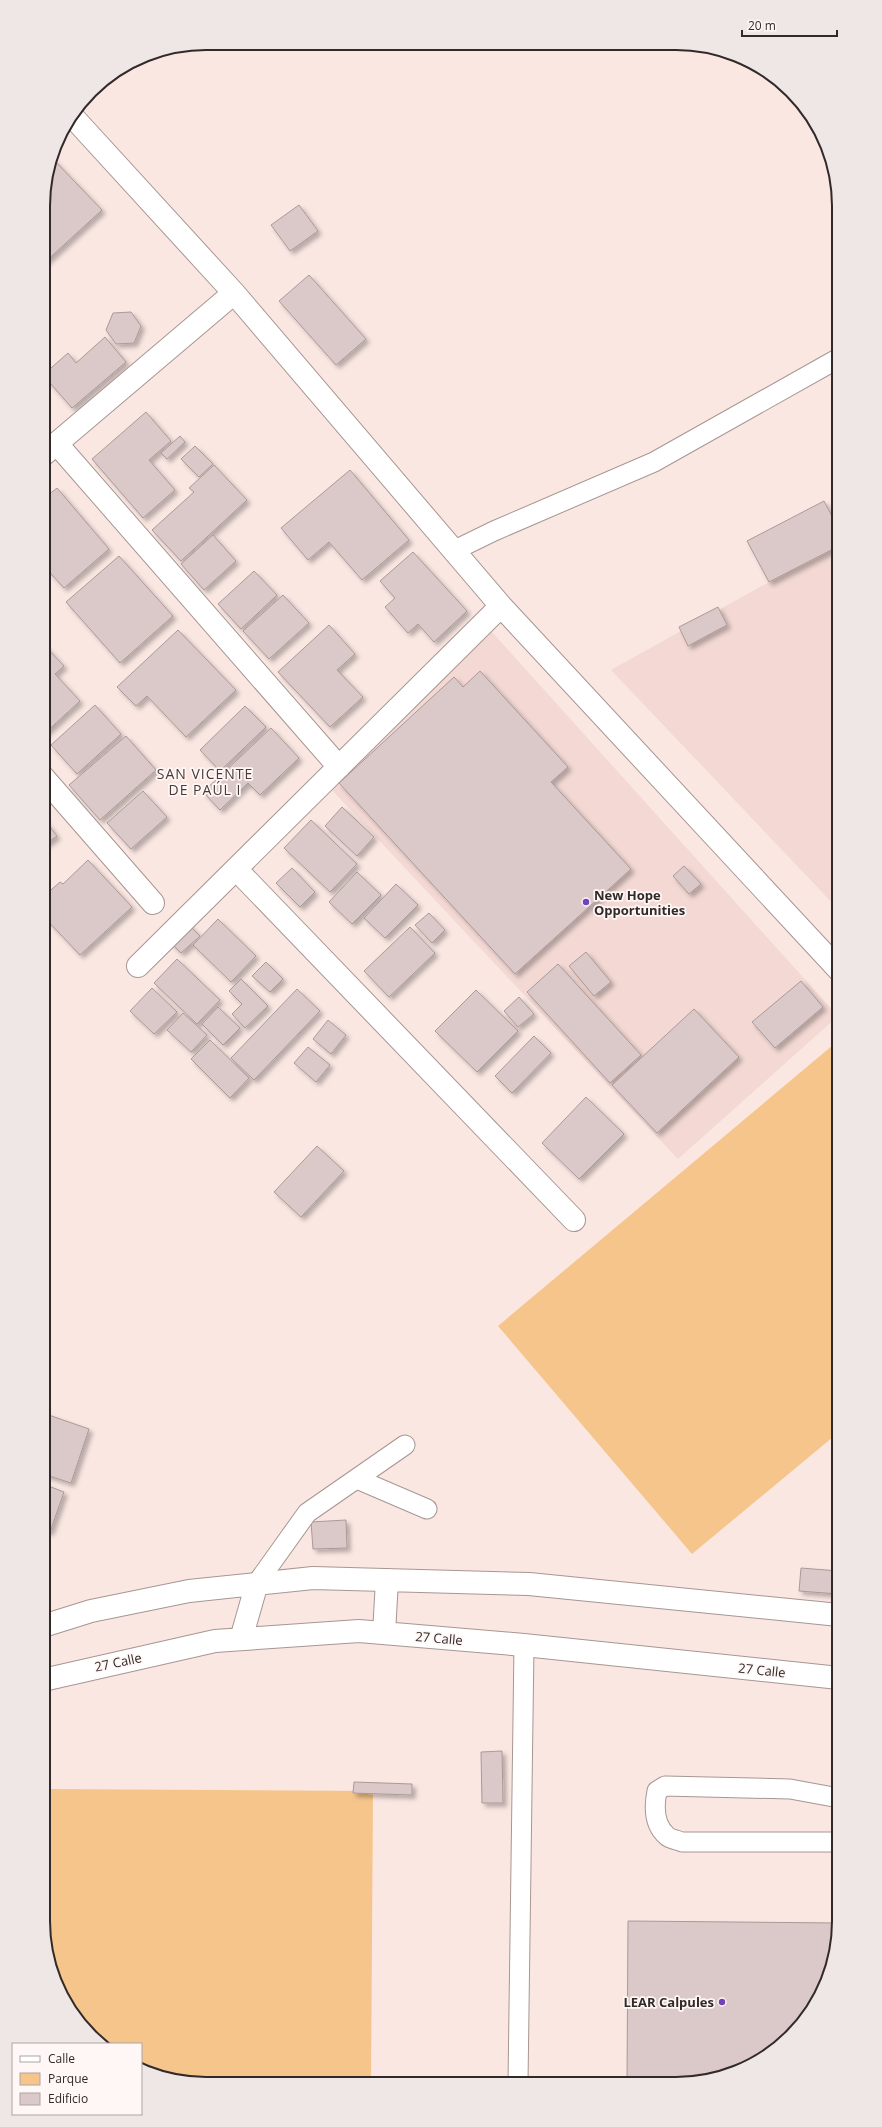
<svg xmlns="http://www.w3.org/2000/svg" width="882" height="2127" font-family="'Open Sans',sans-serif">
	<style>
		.built { fill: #f3d8d3 }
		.green { fill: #f5c58b }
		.building { fill: #dbc8c9; stroke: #ab999a; filter: url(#shadow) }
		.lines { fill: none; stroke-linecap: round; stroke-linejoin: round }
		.service-casing { stroke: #a79692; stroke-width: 21 }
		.minor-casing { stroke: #a79692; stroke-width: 24 }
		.tertiary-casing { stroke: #a79692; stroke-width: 24 }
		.service { stroke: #fff; stroke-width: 19 }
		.minor { stroke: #fff; stroke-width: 22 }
		.tertiary { stroke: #fff; stroke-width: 22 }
		.poi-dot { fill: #7242b9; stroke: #fff7f5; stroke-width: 1.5 }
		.labels { text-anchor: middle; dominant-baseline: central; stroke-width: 3.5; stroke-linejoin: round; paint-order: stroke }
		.poi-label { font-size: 13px; font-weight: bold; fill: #312a29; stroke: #fff7f5; text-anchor: start }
		.street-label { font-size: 13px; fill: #312a29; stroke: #fff7f5 }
		.neighbourhood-label { font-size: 14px; letter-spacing: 1px; fill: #483a37; stroke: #fff7f5 }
		.rim { fill: none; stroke: #312a29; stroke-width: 2 }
	</style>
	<defs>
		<filter id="shadow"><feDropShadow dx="3.5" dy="3.5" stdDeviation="2" flood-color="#0004"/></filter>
	</defs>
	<rect width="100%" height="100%" fill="#fae7e2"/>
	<path class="built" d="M 839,543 L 839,910 L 611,670 Z
		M 491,631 L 838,1016 L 678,1159 L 330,788 Z"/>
	<path class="green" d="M 839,1040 L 839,1432 L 692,1554 L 498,1326 Z
		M 43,1789 L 373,1791 L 371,2082 L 175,2081 L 141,2069 L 141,2044 L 98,2043 L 65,2002 L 49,1963 L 43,1921 Z"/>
	<path class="building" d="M 53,159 L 102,210 L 43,264 L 43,195 Z
		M 299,205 L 318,231 L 290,251 L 271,225 Z
		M 309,275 L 366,339 L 336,365 L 279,301 Z
		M 131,312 L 141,326 L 134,343 L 116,344 L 106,330 L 113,313 Z
		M 105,337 L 126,362 L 72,408 L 43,375 L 68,353 L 76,363 Z
		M 146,412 L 171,441 L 149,460 L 175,490 L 143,518 L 92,459 Z
		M 180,436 L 185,442 L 167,459 L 161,453 Z
		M 195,446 L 213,464 L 199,477 L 181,459 Z
		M 214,465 L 247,500 L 181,561 L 152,530 L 194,492 L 189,488 Z
		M 350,470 L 409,540 L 362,580 L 329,542 L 308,560 L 281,528 Z
		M 57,488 L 109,549 L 64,588 L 43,565 L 43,499 Z
		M 824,501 L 835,522 L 839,519 L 839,546 L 769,582 L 747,541 Z
		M 213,535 L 236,561 L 204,590 L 181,564 Z
		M 413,552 L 467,611 L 434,642 L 418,624 L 408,633 L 385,607 L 395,598 L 380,581 Z
		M 119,556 L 173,616 L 120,663 L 66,602 Z
		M 254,571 L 277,595 L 241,629 L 218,604 Z
		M 283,595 L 309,623 L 269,659 L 243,631 Z
		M 718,607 L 727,625 L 688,646 L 679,627 Z
		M 329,625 L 355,654 L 337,670 L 363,697 L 330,727 L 278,672 Z
		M 178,630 L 236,690 L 186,737 L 147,696 L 136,706 L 117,687 Z
		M 43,644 L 64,666 L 55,674 L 80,701 L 43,735 Z
		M 480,671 L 568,767 L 551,782 L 631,869 L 515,974 L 339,783 L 454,677 L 463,687 Z
		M 95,705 L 121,734 L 77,774 L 51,745 Z
		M 245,706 L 266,727 L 220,771 L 200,750 Z
		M 271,728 L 299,758 L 260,795 L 248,783 L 220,810 L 203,792 Z
		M 126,736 L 156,770 L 100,820 L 69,785 Z
		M 143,791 L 167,817 L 131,849 L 107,823 Z
		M 342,807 L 374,837 L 357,856 L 325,826 Z
		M 311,820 L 357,864 L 330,892 L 284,848 Z
		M 46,822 L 57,836 L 43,846 L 43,824 Z
		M 88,860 L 132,907 L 80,955 L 43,916 L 43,897 L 60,882 L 63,884 Z
		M 684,866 L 701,884 L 689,894 L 673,876 Z
		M 292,868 L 315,892 L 300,907 L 276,883 Z
		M 357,872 L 381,895 L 352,924 L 329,902 Z
		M 396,884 L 418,905 L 385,938 L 364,918 Z
		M 429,913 L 445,930 L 432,943 L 415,925 Z
		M 218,919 L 256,956 L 231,982 L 193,945 Z
		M 185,921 L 200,936 L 181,953 L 167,939 Z
		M 410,927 L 435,953 L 389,997 L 364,971 Z
		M 586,952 L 611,982 L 594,996 L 569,966 Z
		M 177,959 L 220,1000 L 197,1024 L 154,983 Z
		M 266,962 L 283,979 L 270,992 L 252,976 Z
		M 558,964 L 641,1055 L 610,1083 L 527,992 Z
		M 241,979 L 268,1006 L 245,1028 L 232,1014 L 242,1004 L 229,991 Z
		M 801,981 L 823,1007 L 775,1048 L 752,1022 Z
		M 152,988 L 177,1012 L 154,1034 L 130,1011 Z
		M 297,989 L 320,1011 L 254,1080 L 231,1058 Z
		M 476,990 L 518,1031 L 477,1072 L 435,1031 Z
		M 519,997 L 534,1014 L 518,1027 L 504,1011 Z
		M 218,1007 L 240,1028 L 223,1045 L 202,1024 Z
		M 694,1009 L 739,1057 L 657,1133 L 612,1085 Z
		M 183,1013 L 207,1035 L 191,1052 L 167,1030 Z
		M 328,1020 L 346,1035 L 331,1054 L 313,1039 Z
		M 534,1036 L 551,1053 L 512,1093 L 495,1076 Z
		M 210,1040 L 249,1078 L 230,1098 L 191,1059 Z
		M 308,1047 L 330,1065 L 316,1082 L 294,1063 Z
		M 586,1097 L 624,1134 L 579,1179 L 542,1143 Z
		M 317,1146 L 344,1171 L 301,1217 L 274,1192 Z
		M 43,1413 L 89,1429 L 71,1483 L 43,1474 Z
		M 43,1484 L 64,1492 L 50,1532 L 43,1530 Z
		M 346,1520 L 347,1548 L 313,1549 L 311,1522 Z
		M 801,1568 L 839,1571 L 838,1594 L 799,1591 Z
		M 502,1751 L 503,1803 L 482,1803 L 481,1752 Z
		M 354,1782 L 412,1784 L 412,1795 L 353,1793 Z
		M 628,1921 L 839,1923 L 839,1931 L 827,1983 L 805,2020 L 766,2057 L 718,2078 L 676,2084 L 627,2084 Z"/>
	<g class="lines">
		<g class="service-casing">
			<path id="service" d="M 453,551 L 494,531 L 654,462 L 839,358
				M 357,1479 L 427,1509
				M 257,1583 L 307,1513 L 405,1445
				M 839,1842 L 682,1842 C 677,1840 670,1839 667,1836 C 654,1825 654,1806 657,1791 L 665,1786 L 790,1789 L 839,1798
				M 518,2083 L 524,1645"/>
		</g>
		<g class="minor-casing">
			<path id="minor" d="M 73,117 L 234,293 L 501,606 L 839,970
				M 57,444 L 339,767
				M 43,455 L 234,293
				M 43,777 L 153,903
				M 236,869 L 574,1220
				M 138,966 L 501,606"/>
		</g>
		<g class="tertiary-casing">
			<path id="tertiary" d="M 43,1626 L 91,1611 L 189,1591 L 313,1578 L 529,1584 L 839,1615
				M 384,1633 L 387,1580
				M 241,1639 L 257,1583
				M 43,1680 L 215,1641 L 359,1631 L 524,1645 L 839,1678"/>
		</g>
		<use href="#service" class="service"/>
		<use href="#minor" class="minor"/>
		<use href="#tertiary" class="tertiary"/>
	</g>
	<g class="poi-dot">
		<circle cx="586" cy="902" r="4"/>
		<circle cx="722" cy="2002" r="4"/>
	</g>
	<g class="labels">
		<g class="poi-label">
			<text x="594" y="895">New Hope<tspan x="594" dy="15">Opportunities</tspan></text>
			<text x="714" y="2002" text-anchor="end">LEAR Calpules</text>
		</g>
		<g class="street-label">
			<text transform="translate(439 1638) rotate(5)">27 Calle</text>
			<text transform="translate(118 1662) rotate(-12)">27 Calle</text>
			<text transform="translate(762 1670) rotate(6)">27 Calle</text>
		</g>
		<g class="neighbourhood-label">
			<text x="205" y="773">SAN VICENTE<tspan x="205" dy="16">DE PAÚL I</tspan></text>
		</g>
	</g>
	<path d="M0 0H882V2127H0ZM206 50H676A156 156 0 0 1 832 206V1921A156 156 0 0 1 676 2077H206A156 156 0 0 1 50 1921V206A156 156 0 0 1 206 50Z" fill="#efe7e5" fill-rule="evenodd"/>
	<path class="rim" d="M206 50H676A156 156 0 0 1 832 206V1921A156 156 0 0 1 676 2077H206A156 156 0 0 1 50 1921V206A156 156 0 0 1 206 50Z"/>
	<rect x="12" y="2043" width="130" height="72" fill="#fff7f5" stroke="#ada5a3"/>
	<rect x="20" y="2056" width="20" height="6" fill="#ffffff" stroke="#ada5a3"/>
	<text x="48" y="2063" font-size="12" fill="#312a29">Calle</text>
	<rect x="20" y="2073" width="20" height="12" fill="#f5c58b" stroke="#ada5a3"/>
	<text x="48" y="2083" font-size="12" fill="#312a29">Parque</text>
	<rect x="20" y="2093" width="20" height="12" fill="#dbc8c9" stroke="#ada5a3"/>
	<text x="48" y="2103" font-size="12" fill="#312a29">Edificio</text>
	<path d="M742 30v6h95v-6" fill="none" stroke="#312a29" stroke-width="2"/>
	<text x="748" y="30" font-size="12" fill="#312a29" stroke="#fff7f5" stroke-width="3" paint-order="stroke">20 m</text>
</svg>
